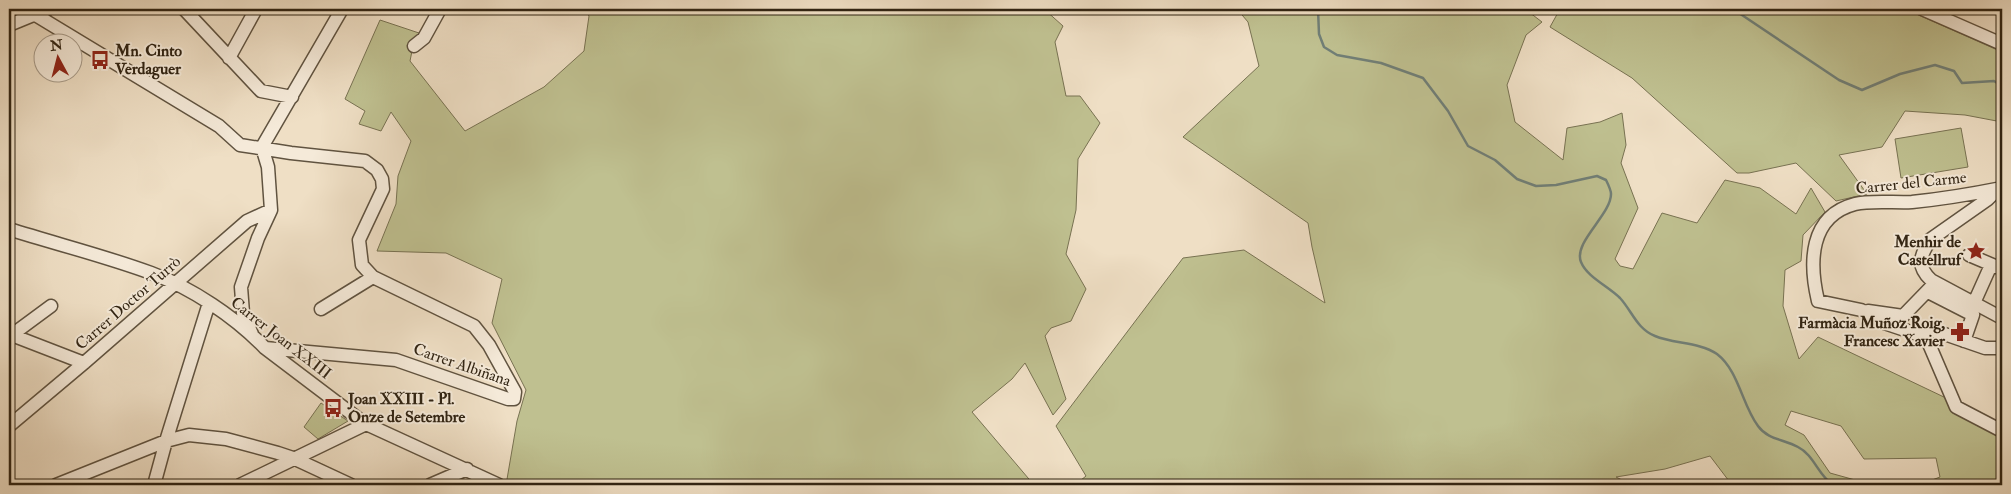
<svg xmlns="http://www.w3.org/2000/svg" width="2011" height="494" font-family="'IM FELL Double Pica',serif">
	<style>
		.green { fill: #bfc090; stroke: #787252 }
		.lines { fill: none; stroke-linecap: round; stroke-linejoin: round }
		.stream { stroke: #717f77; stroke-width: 2.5 }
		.minor-casing { stroke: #605340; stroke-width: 15 }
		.minor { stroke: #f5ead9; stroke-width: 12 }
		.labels { text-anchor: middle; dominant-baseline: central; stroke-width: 4; stroke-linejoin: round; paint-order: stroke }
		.poi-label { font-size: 16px; font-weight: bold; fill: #312413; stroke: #f5ead9; text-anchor: start }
		.street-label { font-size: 16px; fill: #312413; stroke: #f5ead9 }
	</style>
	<rect width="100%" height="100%" fill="#efdfc5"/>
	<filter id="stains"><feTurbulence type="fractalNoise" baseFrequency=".004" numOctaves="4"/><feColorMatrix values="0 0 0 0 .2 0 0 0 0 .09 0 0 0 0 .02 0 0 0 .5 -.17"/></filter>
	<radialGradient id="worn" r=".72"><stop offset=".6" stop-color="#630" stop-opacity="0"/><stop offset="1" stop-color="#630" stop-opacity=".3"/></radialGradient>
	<path class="green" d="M 584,9 L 1044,9 L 1063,26 L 1055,42 L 1066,96 L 1080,96 L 1100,123 L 1078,159 L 1076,210 L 1066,254 L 1086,289 L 1071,321 L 1051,328 L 1045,336 L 1066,399 L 1053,415 L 1025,363 L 1012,379 L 972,412 L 1034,485 L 506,485 L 517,421 L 526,390 L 492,323 L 502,279 L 446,253 L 377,251 L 396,204 L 398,176 L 411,141 L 391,112 L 381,131 L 359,124 L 365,111 L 345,99 L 380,20 L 419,33 L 413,46 L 410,61 L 465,131 L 544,87 L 584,51 L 589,16 Z
		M 1237,9 L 1525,9 L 1542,22 L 1526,35 L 1507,85 L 1515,122 L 1563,160 L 1567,128 L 1600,122 L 1622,113 L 1626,145 L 1621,163 L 1638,208 L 1615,259 L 1620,266 L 1633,269 L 1662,213 L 1697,223 L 1725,180 L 1760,188 L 1796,214 L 1811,188 L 1825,212 L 1803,235 L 1801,261 L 1785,270 L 1783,306 L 1799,359 L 1818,337 L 1946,398 L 2002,435 L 2002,485 L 1919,485 L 1940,477 L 1936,458 L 1864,459 L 1841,426 L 1791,411 L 1785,425 L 1804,435 L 1830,473 L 1873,485 L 1732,485 L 1710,456 L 1665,469 L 1616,477 L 1632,485 L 1075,485 L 1086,476 L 1056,426 L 1183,258 L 1244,250 L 1325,303 L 1312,247 L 1308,223 L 1183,137 L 1259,66 L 1248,22 Z
		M 1560,9 L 1905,9 L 2002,52 L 2002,122 L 1965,115 L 1905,111 L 1882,147 L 1839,155 L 1867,194 L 1836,201 L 1796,163 L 1749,173 L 1737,173 L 1632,78 L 1550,27 Z
		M 1961,128 L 1968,167 L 1901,178 L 1895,139 Z
		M 321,403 L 348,421 L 318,439 L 304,427 Z"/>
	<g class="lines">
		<path class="stream" d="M 1318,9 L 1319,34 L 1324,47 L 1337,55 L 1381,63 L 1423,78 L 1448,111 L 1468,146 L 1495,160 L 1517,179 L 1536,186 L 1556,185 L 1597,176 L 1606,180 C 1608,184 1611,190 1611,194 C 1611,215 1573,242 1581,262 C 1587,277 1608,286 1620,298 C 1632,311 1637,329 1655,336 C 1674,344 1699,342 1717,354 C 1739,371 1742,405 1758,426 C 1768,440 1784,439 1798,447 C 1814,455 1818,475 1833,485
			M 1733,9 L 1839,80 L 1862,90 L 1900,74 L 1935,65 L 1954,71 L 1962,83 L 1994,81 L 2002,86"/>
		<g class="minor-casing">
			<path id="minor" d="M 184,9 L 261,91 L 292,97
				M 1922,9 L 2002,44
				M 34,14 L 219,126 L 240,145 L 291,153 L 365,161 L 377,170 L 382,179 L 383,189 L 359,240 L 362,265 L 373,277 L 474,326 L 489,345 L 515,392 L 514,399 L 508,399 L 396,360 L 265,348
				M 9,25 L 48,9
				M 414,46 L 424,38 L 440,9
				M 229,58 L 256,9
				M 262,147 L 342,9
				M 2002,188 C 1972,194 1942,199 1912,202 C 1896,203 1870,200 1855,204 C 1809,216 1809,263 1818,301 L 1861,310 L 1884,323 L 1926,337 L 1930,329 L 1985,348 L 2002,348
				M 1998,189 L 1988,199 L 1931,239 C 1920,255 1916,266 1931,280 L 2002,318
				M 9,229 C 56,244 105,256 151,273 C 192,288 235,317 265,348 L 364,423 L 499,485
				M 1969,255 L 2002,269
				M 1928,292 L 1973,315 L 1964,341
				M 1974,303 L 1991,265
				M 321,309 L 373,277
				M 1868,311 L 1903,316 L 1935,283
				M 9,334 L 84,363
				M 252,334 L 243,313 L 241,287 L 258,238 L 271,210 L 268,167 L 262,147
				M 9,337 L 51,306
				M 1926,337 L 1956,407 L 2002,431
				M 9,426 L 84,363 L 247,221 L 271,210
				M 56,485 L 166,441 L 189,435 L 226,439 L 278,453 L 293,458 L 351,485
				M 154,485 L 166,441 L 209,303
				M 240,485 L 366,424
				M 430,485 L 467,469"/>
		</g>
		<use href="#minor" class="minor"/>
	</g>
	<defs>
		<g id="bus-bare" transform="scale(1.5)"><path d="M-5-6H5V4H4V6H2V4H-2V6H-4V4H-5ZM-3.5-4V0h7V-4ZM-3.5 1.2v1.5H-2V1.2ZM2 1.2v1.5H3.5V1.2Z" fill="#8f2418" stroke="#f5ead9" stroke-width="2.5" paint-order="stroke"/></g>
		<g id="sight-bare" transform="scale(1.5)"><path d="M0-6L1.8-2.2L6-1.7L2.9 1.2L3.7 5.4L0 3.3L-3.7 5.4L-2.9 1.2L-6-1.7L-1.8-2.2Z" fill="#8f2418" stroke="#f5ead9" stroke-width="2.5" paint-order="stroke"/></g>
		<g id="pharmacy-bare" transform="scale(1.5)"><path d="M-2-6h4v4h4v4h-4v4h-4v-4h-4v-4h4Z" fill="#8f2418" stroke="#f5ead9" stroke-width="2.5" paint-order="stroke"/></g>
	</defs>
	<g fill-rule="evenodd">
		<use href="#bus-bare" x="100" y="60"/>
		<use href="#sight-bare" x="1976" y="251"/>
		<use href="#pharmacy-bare" x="1960" y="332"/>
		<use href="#bus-bare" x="333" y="408"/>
	</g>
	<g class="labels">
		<g class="poi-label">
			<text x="115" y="51">Mn. Cinto<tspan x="115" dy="18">Verdaguer</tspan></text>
			<text x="1961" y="242" text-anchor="end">Menhir de<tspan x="1961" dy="18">Castellruf</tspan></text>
			<text x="1945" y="323" text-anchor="end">Farmàcia Muñoz Roig,<tspan x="1945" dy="18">Francesc Xavier</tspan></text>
			<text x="348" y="399">Joan XXIII - Pl.<tspan x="348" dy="18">Onze de Setembre</tspan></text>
		</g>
		<g class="street-label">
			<text transform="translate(1911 183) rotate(-6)">Carrer del Carme</text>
			<text transform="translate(128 303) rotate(-41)">Carrer Doctor Turrò</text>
			<text transform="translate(281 338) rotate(38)">Carrer Joan XXIII</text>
			<text transform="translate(462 365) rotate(19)">Carrer Albiñana</text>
		</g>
	</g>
	<rect width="2011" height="494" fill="none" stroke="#efdfc5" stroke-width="30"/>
	<rect x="10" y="10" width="1991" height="474" fill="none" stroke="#312413" stroke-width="2.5"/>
	<rect x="15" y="15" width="1981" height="464" fill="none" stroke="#312413"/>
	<g transform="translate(58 58) rotate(353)"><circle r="24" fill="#f5ead9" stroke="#a79b8a"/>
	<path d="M0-4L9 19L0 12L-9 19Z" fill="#8f2418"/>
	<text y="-8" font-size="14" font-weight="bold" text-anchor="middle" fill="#312413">N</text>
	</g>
	<rect width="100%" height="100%" filter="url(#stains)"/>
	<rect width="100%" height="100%" fill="url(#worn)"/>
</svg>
